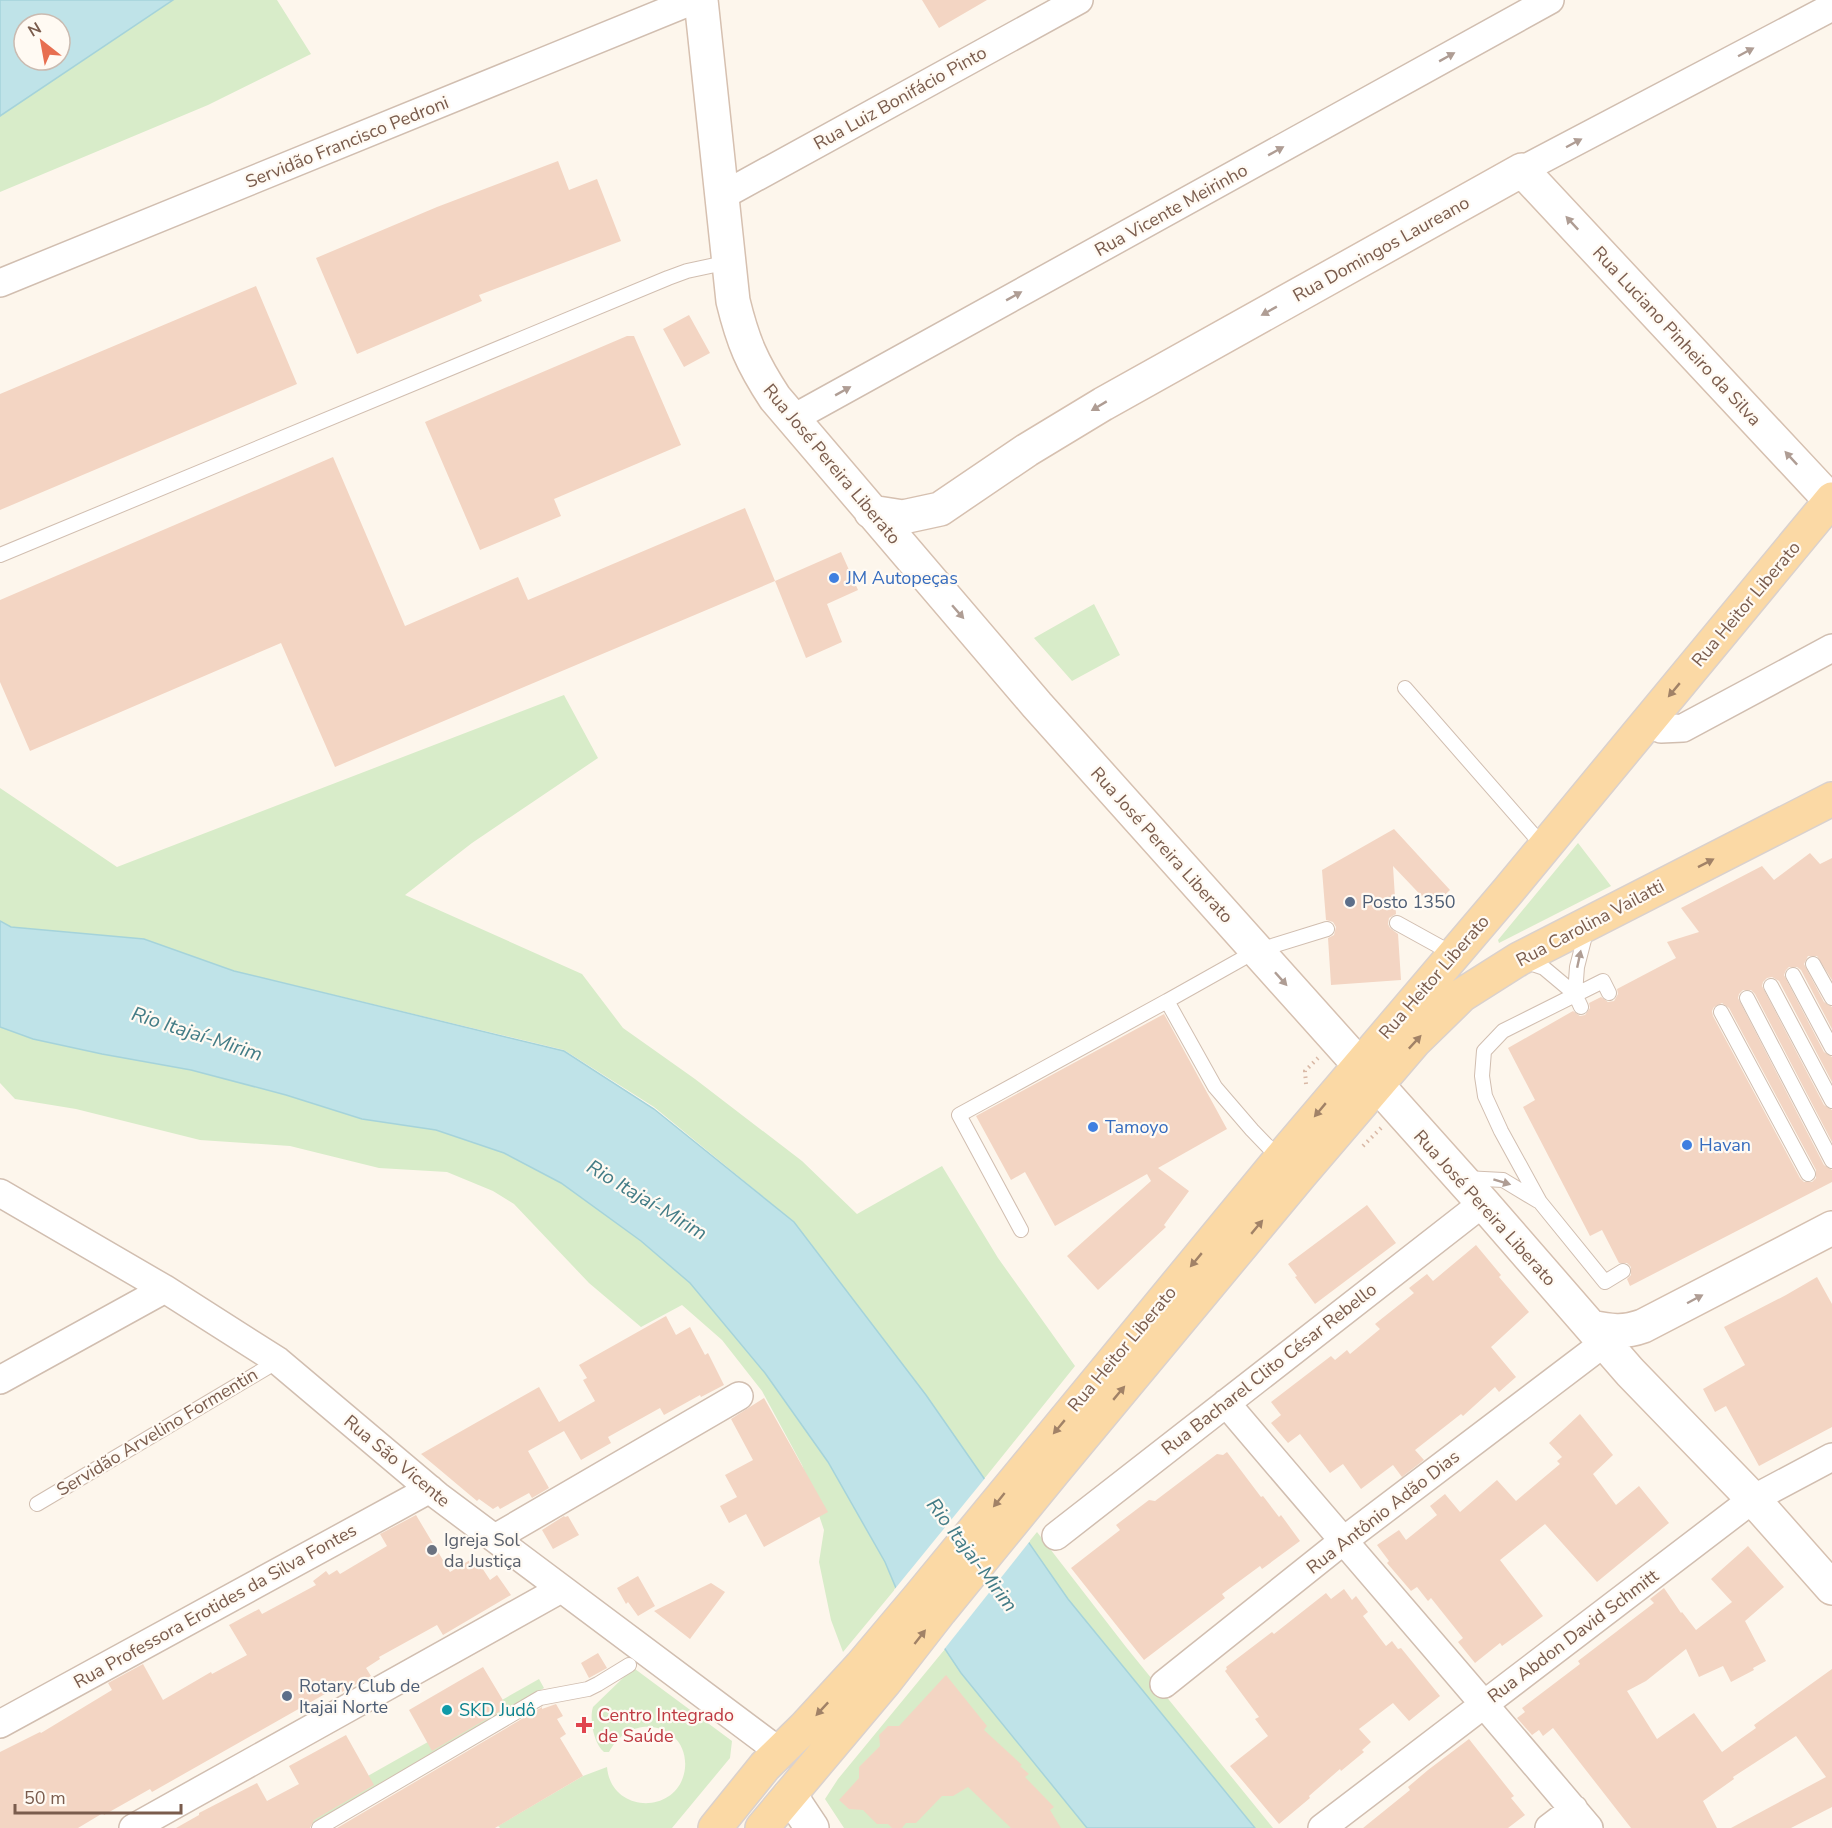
<svg xmlns="http://www.w3.org/2000/svg" width="1832" height="1828" font-family="'Nunito Sans',sans-serif">
	<style>
		.green { fill: #d8ecc9 }
		.water { fill: #bfe3e8; stroke: #a5d3da; stroke-width: 1.5; fill-rule: evenodd }
		.pier { fill: #fdf6ec }
		.building { fill: #f3d5c3; fill-rule: evenodd }
		.lines { fill: none; stroke-linecap: round; stroke-linejoin: round }
		.service-casing { stroke: #d1beb0; stroke-width: 16 }
		.minor-casing { stroke: #d1beb0; stroke-width: 30 }
		.tertiary-casing { stroke: #d1beb0; stroke-width: 36 }
		.secondary-casing { stroke: #d6c0b0; stroke-width: 36 }
		.primary-casing { stroke: #dad1cd; stroke-width: 36 }
		.path { stroke: #d9b8a5; stroke-width: 4; stroke-dasharray: 1.5 4.5; stroke-linecap: butt }
		.service { stroke: #fff; stroke-width: 14 }
		.minor { stroke: #fff; stroke-width: 27 }
		.tertiary { stroke: #fff; stroke-width: 33 }
		.secondary { stroke: #fff; stroke-width: 33 }
		.primary { stroke: #fbd9a5; stroke-width: 33 }
		.oneway { fill: #af9d94 }
		.oneway2 { fill: #a18267 }
		.shop-dot { fill: #3f7fe0; stroke: #fffaf3; stroke-width: 2 }
		.service-dot { fill: #5c6f8a; stroke: #fffaf3; stroke-width: 2 }
		.worship-dot { fill: #6b7280; stroke: #fffaf3; stroke-width: 2 }
		.culture-dot { fill: #0f9aa8; stroke: #fffaf3; stroke-width: 2 }
		.health-dot { fill: #e0444e; stroke: #fffaf3; stroke-width: 2 }
		.labels { text-anchor: middle; dominant-baseline: central; stroke-width: 4.5; stroke-linejoin: round; paint-order: stroke }
		.street-label { font-size: 18px; fill: #7a5c4d; stroke: #fffaf3 }
		.shop-label { font-size: 18px; fill: #366cbe; stroke: #fffaf3; text-anchor: start }
		.service-label { font-size: 18px; fill: #4e5e75; stroke: #fffaf3; text-anchor: start }
		.worship-label { font-size: 18px; fill: #5b616d; stroke: #fffaf3; text-anchor: start }
		.culture-label { font-size: 18px; fill: #0d838f; stroke: #fffaf3; text-anchor: start }
		.health-label { font-size: 18px; fill: #be3a42; stroke: #fffaf3; text-anchor: start }
		.water-label { font-size: 20px; font-style: italic; fill: #437c86; stroke: #fffaf3 }
	</style>
	<rect width="100%" height="100%" fill="#fdf6ec"/>
	<path class="green" d="M 173,0 L 277,0 L 311,54 L 208,105 L 0,192 L 0,116 Z
		M 1094,604 L 1120,655 L 1072,681 L 1034,638 Z
		M 564,695 L 598,758 L 472,843 L 405,895 L 582,974 L 623,1028 L 695,1079 L 802,1161 L 857,1214 L 942,1166 L 998,1258 L 1075,1366 L 984,1479 L 926,1395 L 794,1222 L 654,1107 L 564,1050 L 234,971 L 144,939 L 11,927 L 0,921 L 0,788 L 117,867 Z
		M 1578,843 L 1611,886 L 1499,943 L 1498,940 Z
		M 0,1027 L 33,1039 L 102,1054 L 191,1070 L 286,1095 L 362,1119 L 436,1130 L 504,1153 L 561,1183 L 641,1241 L 690,1283 L 765,1373 L 828,1462 L 885,1562 L 896,1588 L 843,1652 L 831,1620 L 819,1562 L 824,1530 L 802,1465 L 762,1391 L 722,1340 L 682,1305 L 641,1327 L 589,1283 L 514,1204 L 493,1191 L 447,1172 L 379,1168 L 290,1146 L 200,1140 L 76,1109 L 15,1099 L 0,1083 Z
		M 1037,1532 L 1126,1647 L 1273,1828 L 1255,1828 L 1068,1599 L 1028,1543 Z
		M 945,1649 L 961,1673 L 1087,1828 L 844,1828 L 825,1799 L 838,1779 Z
		M 635,1669 L 732,1741 L 730,1758 L 672,1828 L 500,1828 L 498,1826 L 583,1776 L 607,1767 C 611,1815 680,1815 685,1768 C 689,1725 632,1709 609,1752 L 604,1752 C 594,1744 589,1719 593,1707 L 626,1675 Z
		M 539,1679 L 544,1688 L 305,1828 L 276,1828 Z"/>
	<path class="water" d="M 0,0 L 173,0 L 0,116 ZM 24,24 L 60,24 L 60,60 L 24,60 Z
		M 0,921 L 11,927 L 144,939 L 234,971 L 564,1051 L 654,1109 L 794,1222 L 926,1395 L 1068,1599 L 1255,1828 L 1087,1828 L 961,1673 L 945,1649 L 896,1588 L 885,1562 L 828,1462 L 765,1373 L 690,1283 L 641,1241 L 561,1183 L 504,1153 L 436,1130 L 362,1119 L 286,1095 L 191,1070 L 102,1054 L 33,1039 L 0,1027 Z"/>
	<path class="pier" d="M 986,1477 L 1030,1541 L 942,1652 L 894,1590 Z"/>
	<path class="building" d="M 922,0 L 987,0 L 939,28 Z
		M 558,161 L 569,190 L 597,179 L 621,241 L 479,295 L 482,301 L 357,354 L 316,258 L 437,207 Z
		M 256,286 L 297,384 L 0,510 L 0,394 Z
		M 689,315 L 710,353 L 684,367 L 663,329 Z
		M 627,336 L 634,336 L 681,445 L 554,499 L 561,516 L 480,550 L 425,422 Z
		M 333,457 L 405,626 L 518,577 L 528,600 L 745,508 L 775,581 L 335,767 L 281,643 L 30,751 L 0,682 L 0,600 Z
		M 841,552 L 858,590 L 827,604 L 842,642 L 806,658 L 775,581 Z
		M 1394,829 L 1450,890 L 1432,907 L 1393,866 L 1396,914 L 1389,918 L 1388,924 L 1390,928 L 1398,934 L 1401,980 L 1331,985 L 1328,938 L 1334,935 L 1336,927 L 1333,922 L 1326,920 L 1322,870 Z
		M 1810,853 L 1820,864 L 1832,858 L 1832,980 L 1817,956 L 1808,956 L 1804,964 L 1824,1002 L 1832,1007 L 1832,1029 L 1801,970 L 1797,967 L 1789,967 L 1786,970 L 1784,975 L 1824,1052 L 1832,1057 L 1832,1082 L 1779,981 L 1772,977 L 1767,978 L 1763,982 L 1762,986 L 1824,1105 L 1832,1110 L 1832,1142 L 1755,994 L 1751,990 L 1743,990 L 1739,994 L 1738,998 L 1824,1165 L 1832,1170 L 1832,1182 L 1630,1286 L 1627,1279 L 1631,1275 L 1631,1267 L 1627,1263 L 1619,1263 L 1602,1230 L 1590,1236 L 1523,1107 L 1535,1100 L 1508,1048 L 1573,1011 L 1580,1016 L 1585,1015 L 1590,1008 L 1589,1003 L 1601,997 L 1608,1002 L 1614,1001 L 1618,994 L 1617,989 L 1676,958 L 1667,942 L 1699,932 L 1681,908 L 1762,866 L 1774,880 ZM 1722,1003 L 1729,1008 L 1816,1170 L 1816,1178 L 1812,1182 L 1804,1182 L 1800,1178 L 1713,1016 L 1712,1011 L 1714,1007 Z
		M 1164,1014 L 1227,1129 L 1158,1168 L 1189,1191 L 1164,1225 L 1166,1227 L 1098,1290 L 1067,1256 L 1151,1181 L 1147,1174 L 1055,1226 L 1025,1172 L 1011,1180 L 976,1116 Z
		M 1367,1205 L 1396,1243 L 1315,1304 L 1295,1277 L 1297,1276 L 1288,1264 Z
		M 1476,1245 L 1501,1275 L 1499,1277 L 1529,1312 L 1491,1347 L 1516,1377 L 1499,1392 L 1495,1387 L 1463,1416 L 1461,1414 L 1415,1450 L 1424,1460 L 1402,1477 L 1393,1465 L 1361,1489 L 1343,1464 L 1330,1473 L 1300,1434 L 1288,1443 L 1271,1423 L 1281,1415 L 1271,1402 L 1331,1356 L 1335,1360 L 1347,1350 L 1350,1354 L 1380,1329 L 1375,1324 L 1414,1293 L 1409,1288 L 1427,1274 L 1433,1281 Z
		M 1817,1277 L 1832,1304 L 1832,1427 L 1759,1466 L 1726,1406 L 1715,1412 L 1703,1389 L 1745,1365 L 1724,1327 L 1786,1295 Z
		M 666,1316 L 676,1335 L 690,1327 L 705,1355 L 708,1353 L 724,1385 L 701,1397 L 700,1395 L 664,1415 L 660,1408 L 608,1437 L 611,1443 L 581,1460 L 564,1431 L 528,1451 L 549,1488 L 532,1498 L 529,1493 L 500,1509 L 498,1506 L 493,1509 L 479,1499 L 477,1501 L 421,1454 L 539,1387 L 559,1422 L 595,1401 L 583,1380 L 587,1378 L 579,1365 Z
		M 764,1398 L 828,1512 L 764,1547 L 746,1514 L 729,1523 L 720,1506 L 737,1497 L 725,1475 L 753,1460 L 731,1419 Z
		M 1580,1414 L 1613,1455 L 1593,1474 L 1616,1505 L 1639,1486 L 1669,1523 L 1597,1582 L 1545,1524 L 1500,1560 L 1543,1616 L 1502,1646 L 1500,1643 L 1475,1663 L 1458,1642 L 1463,1638 L 1431,1598 L 1428,1601 L 1417,1587 L 1411,1591 L 1387,1563 L 1389,1561 L 1377,1545 L 1399,1530 L 1406,1540 L 1437,1515 L 1430,1506 L 1445,1494 L 1460,1512 L 1497,1480 L 1516,1501 L 1560,1464 L 1557,1461 L 1562,1457 L 1549,1443 Z
		M 1227,1452 L 1261,1497 L 1263,1496 L 1279,1517 L 1281,1515 L 1300,1541 L 1262,1569 L 1260,1566 L 1222,1594 L 1225,1598 L 1144,1660 L 1071,1568 L 1120,1530 L 1116,1525 L 1149,1500 L 1155,1501 L 1217,1454 L 1223,1455 Z
		M 416,1515 L 450,1572 L 475,1557 L 490,1580 L 497,1575 L 511,1595 L 443,1635 L 437,1625 L 379,1657 L 380,1659 L 366,1668 L 371,1676 L 342,1692 L 339,1686 L 152,1792 L 150,1789 L 104,1815 L 103,1813 L 78,1828 L 0,1828 L 0,1752 L 40,1732 L 41,1733 L 112,1690 L 108,1683 L 143,1664 L 163,1700 L 211,1672 L 212,1674 L 247,1655 L 229,1625 L 259,1609 L 262,1614 L 316,1585 L 313,1581 L 326,1571 L 329,1575 L 337,1570 L 340,1574 L 387,1546 L 380,1534 Z
		M 564,1516 L 565,1517 L 568,1516 L 579,1535 L 553,1549 L 542,1530 Z
		M 1748,1546 L 1784,1587 L 1745,1621 L 1766,1661 L 1753,1668 L 1754,1670 L 1731,1682 L 1723,1666 L 1699,1677 L 1686,1649 L 1646,1681 L 1627,1691 L 1657,1739 L 1694,1713 L 1722,1752 L 1756,1728 L 1754,1725 L 1832,1669 L 1832,1807 L 1791,1828 L 1731,1828 L 1826,1777 L 1796,1736 L 1733,1777 L 1734,1779 L 1703,1801 L 1717,1828 L 1631,1828 L 1553,1728 L 1543,1736 L 1539,1730 L 1532,1735 L 1517,1718 L 1525,1712 L 1522,1708 L 1580,1664 L 1578,1661 L 1654,1603 L 1650,1599 L 1664,1588 L 1681,1613 L 1682,1612 L 1696,1630 L 1732,1602 L 1711,1579 Z
		M 638,1576 L 655,1606 L 638,1616 L 628,1602 L 626,1604 L 617,1588 Z
		M 711,1583 L 725,1592 L 690,1639 L 654,1611 Z
		M 1344,1589 L 1352,1600 L 1356,1596 L 1368,1612 L 1363,1616 L 1386,1646 L 1392,1641 L 1398,1649 L 1401,1648 L 1440,1696 L 1409,1721 L 1393,1703 L 1359,1729 L 1371,1742 L 1362,1750 L 1364,1752 L 1341,1771 L 1340,1769 L 1309,1796 L 1310,1798 L 1279,1824 L 1230,1766 L 1268,1736 L 1255,1719 L 1259,1717 L 1225,1671 L 1227,1669 L 1226,1667 L 1272,1632 L 1274,1634 L 1326,1593 L 1331,1599 Z
		M 598,1653 L 607,1668 L 589,1678 L 581,1663 Z
		M 483,1667 L 507,1707 L 432,1751 L 409,1710 Z
		M 946,1675 L 987,1726 L 984,1730 L 1022,1765 L 1020,1766 L 1029,1774 L 1025,1777 L 1054,1807 L 1050,1810 L 1061,1828 L 1011,1828 L 968,1787 L 953,1796 L 942,1796 L 916,1823 L 906,1823 L 902,1828 L 892,1828 L 888,1824 L 877,1824 L 863,1810 L 849,1809 L 839,1800 L 859,1778 L 859,1767 L 880,1746 L 879,1735 L 888,1726 L 899,1726 Z
		M 556,1704 L 563,1716 L 557,1719 L 566,1734 L 560,1738 L 583,1776 L 495,1828 L 337,1828 L 542,1707 L 542,1709 Z
		M 346,1735 L 374,1785 L 314,1820 L 310,1828 L 176,1828 L 199,1815 L 199,1813 L 257,1783 L 267,1801 L 299,1784 L 289,1766 Z
		M 1469,1739 L 1514,1796 L 1511,1798 L 1525,1815 L 1508,1828 L 1363,1828 L 1410,1790 L 1408,1787 L 1428,1770 Z"/>
	<g class="lines">
		<g class="service-casing">
			<path id="service" d="M 0,555 L 668,278 L 687,271 L 729,262
				M 1405,688 L 1544,847
				M 1397,923 L 1455,955
				M 1524,961 L 1544,968 L 1575,994 L 1581,1007
				M 1813,964 L 1832,998
				M 1793,975 L 1832,1048
				M 1771,986 L 1832,1101
				M 1609,993 L 1603,981 L 1503,1031 L 1484,1051 L 1482,1076 L 1485,1096 L 1501,1131 L 1540,1202 L 1605,1282 L 1623,1271
				M 1575,994 L 1577,967 L 1587,928
				M 1747,998 L 1832,1161
				M 1721,1012 L 1808,1174
				M 1280,1159 L 1252,1130 L 1215,1087 L 1167,1001 L 1256,951 L 1327,929
				M 1465,1178 L 1503,1180 L 1538,1201
				M 1021,1230 L 959,1115 L 1167,1001
				M 37,1504 L 278,1361
				M 319,1828 L 540,1698 L 588,1689 L 598,1684 L 629,1665"/>
		</g>
		<g class="minor-casing">
			<path id="minor" d="M 1522,170 L 1832,7
				M 722,196 L 1079,0
				M 0,283 L 694,0
				M 792,419 L 1550,0
				M 1648,722 L 1661,729 L 1683,728 L 1832,648
				M 0,1193 L 165,1289 L 278,1361 L 438,1496 L 780,1752
				M 0,1380 L 165,1289
				M 1226,1403 C 1346,1545 1469,1685 1589,1828
				M 1056,1536 L 1483,1203
				M 495,1538 L 739,1396
				M 1164,1684 L 1343,1541 L 1604,1343
				M 0,1724 L 430,1489
				M 133,1828 L 561,1589
				M 1322,1828 L 1753,1499 L 1832,1457
				M 1549,1828 L 1574,1809"/>
		</g>
		<g class="tertiary-casing">
			<path id="tertiary" d="M 790,1795 L 812,1828"/>
		</g>
		<g class="secondary-casing">
			<path id="secondary" d="M 701,0 L 733,301 C 743,342 752,363 775,398 L 1037,705 L 1483,1203 L 1630,1372 L 1753,1499 L 1832,1588
				M 871,512 L 903,517 L 940,509 L 1027,450 L 1103,404 L 1522,170 L 1832,502
				M 1591,1327 C 1610,1331 1624,1333 1643,1326 L 1832,1228"/>
		</g>
		<g class="primary-casing">
			<path id="primary" d="M 715,1828 L 765,1766 L 805,1727 L 861,1666 L 920,1596 L 1280,1159 L 1508,891 L 1832,499
				M 762,1828 L 884,1683 L 940,1611 L 1055,1470 L 1301,1174 L 1414,1042 L 1462,995 L 1519,959 L 1832,799"/>
		</g>
		<path class="path" d="M 1306,1084 L 1305,1071 L 1318,1058
			M 1363,1146 L 1381,1128"/>
		<use href="#service" class="service"/>
		<use href="#minor" class="minor"/>
		<use href="#tertiary" class="tertiary"/>
		<use href="#secondary" class="secondary"/>
		<use href="#primary" class="primary"/>
	</g>
	<defs><path id="oneway-solid" d="M-6-.8H1V-3.2L6.5 0L1 3.2V.8H-6Z" transform="scale(1.5)"/></defs>
	<g class="oneway">
		<use href="#oneway-solid" transform="translate(1746 52) rotate(-28)"/>
		<use href="#oneway-solid" transform="translate(1447 57) rotate(-29)"/>
		<use href="#oneway-solid" transform="translate(1574 143) rotate(-28)"/>
		<use href="#oneway-solid" transform="translate(1276 151) rotate(-29)"/>
		<use href="#oneway-solid" transform="translate(1572 223) rotate(-133)"/>
		<use href="#oneway-solid" transform="translate(1014 296) rotate(-29)"/>
		<use href="#oneway-solid" transform="translate(1269 311) rotate(151)"/>
		<use href="#oneway-solid" transform="translate(843 391) rotate(-29)"/>
		<use href="#oneway-solid" transform="translate(1099 406) rotate(149)"/>
		<use href="#oneway-solid" transform="translate(1791 458) rotate(-133)"/>
		<use href="#oneway-solid" transform="translate(958 612) rotate(49)"/>
		<use href="#oneway-solid" transform="translate(1579 959) rotate(-78)"/>
		<use href="#oneway-solid" transform="translate(1281 979) rotate(48)"/>
		<use href="#oneway-solid" transform="translate(1502 1182) rotate(17)"/>
		<use href="#oneway-solid" transform="translate(1695 1299) rotate(-28)"/>
	</g>
	<g class="oneway2">
		<use href="#oneway-solid" transform="translate(1674 690) rotate(130)"/>
		<use href="#oneway-solid" transform="translate(1706 863) rotate(-27)"/>
		<use href="#oneway-solid" transform="translate(1415 1042) rotate(-47)"/>
		<use href="#oneway-solid" transform="translate(1320 1110) rotate(130)"/>
		<use href="#oneway-solid" transform="translate(1257 1227) rotate(-50)"/>
		<use href="#oneway-solid" transform="translate(1196 1260) rotate(130)"/>
		<use href="#oneway-solid" transform="translate(1119 1393) rotate(-50)"/>
		<use href="#oneway-solid" transform="translate(1059 1427) rotate(130)"/>
		<use href="#oneway-solid" transform="translate(999 1500) rotate(129)"/>
		<use href="#oneway-solid" transform="translate(920 1637) rotate(-52)"/>
		<use href="#oneway-solid" transform="translate(822 1709) rotate(133)"/>
	</g>
	<g class="shop-dot">
		<circle cx="834" cy="578" r="6"/>
		<circle cx="1093" cy="1127" r="6"/>
		<circle cx="1687" cy="1145" r="6"/>
	</g>
	<g class="service-dot">
		<circle cx="1350" cy="902" r="6"/>
		<circle cx="287" cy="1696" r="6"/>
	</g>
	<circle class="worship-dot" cx="432" cy="1550" r="6"/>
	<circle class="culture-dot" cx="447" cy="1710" r="6"/>
	<path class="health-dot" d="M581 1716h6v6h6v6h-6v6h-6v-6h-6v-6h6z"/>
	<g class="labels">
		<g class="street-label">
			<text transform="translate(900 98) rotate(-29)">Rua Luiz Bonifácio Pinto</text>
			<text transform="translate(347 142) rotate(-22)">Servidão Francisco Pedroni</text>
			<text transform="translate(1171 210) rotate(-29)">Rua Vicente Meirinho</text>
			<text transform="translate(1381 249) rotate(-29)">Rua Domingos Laureano</text>
			<text transform="translate(1677 336) rotate(47)">Rua Luciano Pinheiro da Silva</text>
			<text transform="translate(832 464) rotate(50)">Rua José Pereira Liberato</text>
			<text transform="translate(1746 604) rotate(-50)">Rua Heitor Liberato</text>
			<text transform="translate(1162 845) rotate(48)">Rua José Pereira Liberato</text>
			<text transform="translate(1590 923) rotate(-28)">Rua Carolina Vailatti</text>
			<text transform="translate(1434 977) rotate(-49)">Rua Heitor Liberato</text>
			<text transform="translate(1485 1208) rotate(48)">Rua José Pereira Liberato</text>
			<text transform="translate(1122 1349) rotate(-50)">Rua Heitor Liberato</text>
			<text transform="translate(1269 1369) rotate(-38)">Rua Bacharel Clito César Rebello</text>
			<text transform="translate(157 1432) rotate(-31)">Servidão Arvelino Formentin</text>
			<text transform="translate(397 1461) rotate(40)">Rua São Vicente</text>
			<text transform="translate(1383 1512) rotate(-38)">Rua Antônio Adão Dias</text>
			<text transform="translate(215 1606) rotate(-29)">Rua Professora Erotides da Silva Fontes</text>
			<text transform="translate(1573 1636) rotate(-37)">Rua Abdon David Schmitt</text>
		</g>
		<g class="shop-label">
			<text x="846" y="578">JM Autopeças</text>
			<text x="1105" y="1127">Tamoyo</text>
			<text x="1699" y="1145">Havan</text>
		</g>
		<g class="service-label">
			<text x="1362" y="902">Posto 1350</text>
			<text x="299" y="1686">Rotary Club de<tspan x="299" dy="21">Itajai Norte</tspan></text>
		</g>
		<g class="worship-label">
			<text x="444" y="1540">Igreja Sol<tspan x="444" dy="21">da Justiça</tspan></text>
		</g>
		<g class="culture-label">
			<text x="459" y="1710">SKD Judô</text>
		</g>
		<g class="health-label">
			<text x="598" y="1715">Centro Integrado<tspan x="598" dy="21">de Saúde</tspan></text>
		</g>
		<g class="water-label">
			<text transform="translate(197 1034) rotate(18)">Rio Itajaí-Mirim</text>
			<text transform="translate(647 1200) rotate(31)">Rio Itajaí-Mirim</text>
			<text transform="translate(972 1555) rotate(53)">Rio Itajaí-Mirim</text>
		</g>
	</g>
	<g transform="translate(42 42) rotate(329)"><circle r="28" fill="#fffaf3" stroke="#cabbb1" stroke-width="1.5"/>
	<path d="M0-4.5L10 22L0 15L-10 22Z" fill="#e76f51"/>
	<text y="-9" font-size="16" font-weight="bold" text-anchor="middle" fill="#7a5c4d">N</text>
	</g>
	<path d="M15 1804v9h166v-9" fill="none" stroke="#7a5c4d" stroke-width="3"/>
	<text x="24" y="1804" font-size="18" fill="#7a5c4d" stroke="#fffaf3" stroke-width="4.5" paint-order="stroke">50 m</text>
</svg>
